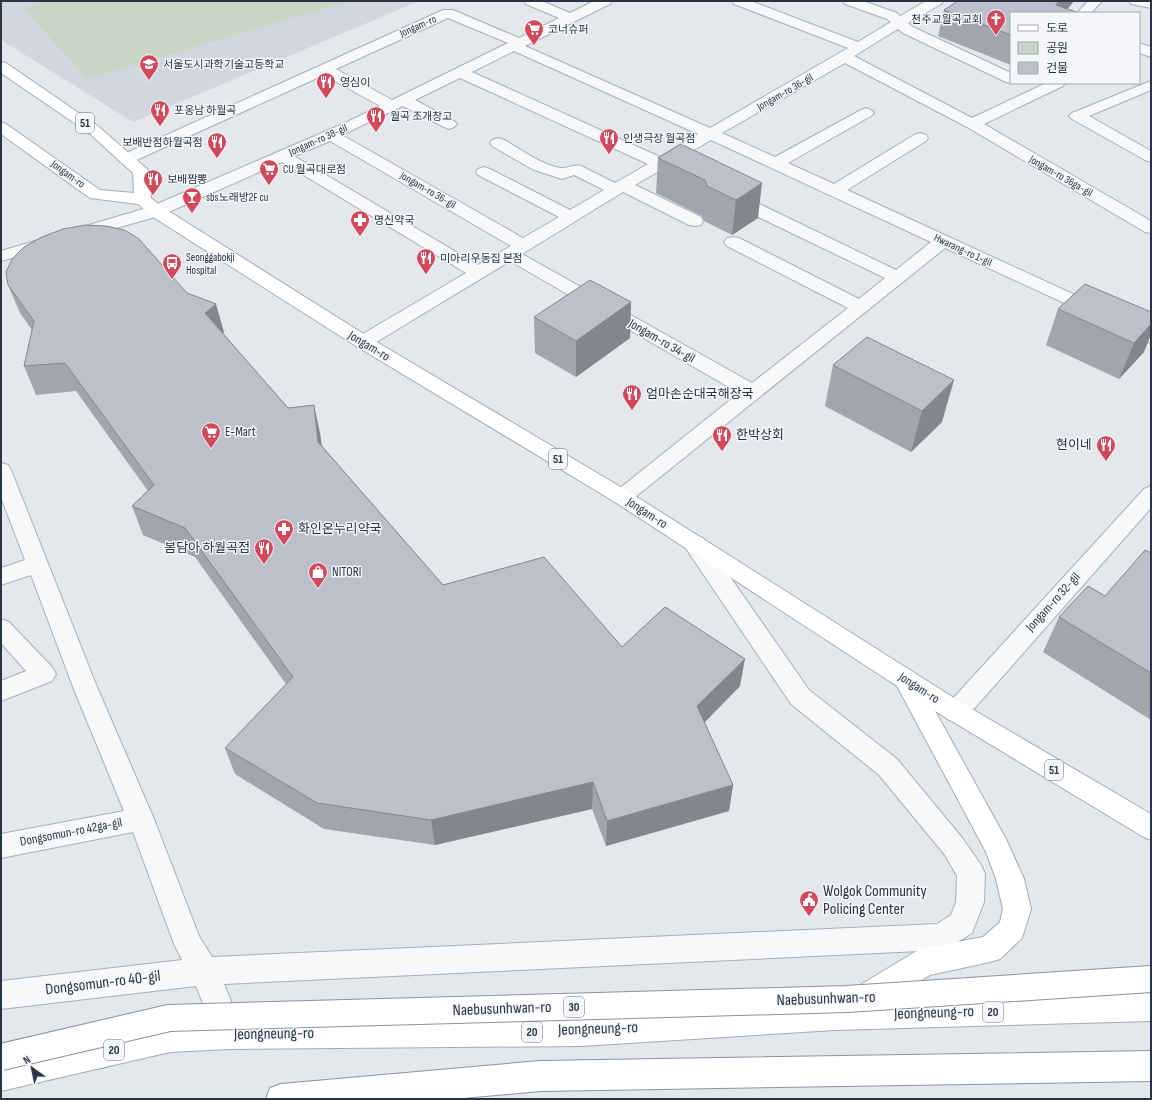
<svg xmlns="http://www.w3.org/2000/svg" width="1152" height="1100" font-family="'Sofia Sans Condensed','Noto Sans KR',sans-serif">
	<style>
		.built { fill: #d2d6de }
		.green { fill: #c9d6c5 }
		.lines { fill: none; stroke-linecap: round; stroke-linejoin: round }
		.minor-casing { stroke: #a9aeb7; stroke-width: 2 }
		.major-casing { stroke: #a3abb8; stroke-width: 2 }
		.highway-casing { stroke: #8b94a3; stroke-width: 2 }
		.minor { fill: #f7f8fa; fill-rule: evenodd }
		.major { fill: #fff; fill-rule: evenodd }
		.highway { fill: #fff; fill-rule: evenodd }
		.highway-bridge-casing { stroke: #8b94a3; stroke-width: 28; stroke-linecap: butt }
		.highway-bridge { stroke: #fff; stroke-width: 26 }
		.wall { fill: #a1a5ae }
		.shaded-wall { fill: #83868d }
		.building { fill: #bbc0ca; stroke: #83868d }
		.labels { text-anchor: middle; dominant-baseline: central; stroke-width: 3; stroke-linejoin: round; paint-order: stroke }
		.far-poi-label { font-size: 11px; fill: #2b3445; stroke: #f4f6f9; text-anchor: start }
		.far-street-label { font-size: 11px; fill: #2b3445; stroke: #f4f6f9 }
		.shield { fill: #f4f6f9; stroke: #676e7b; stroke-width: 1 }
		.shield-label { font-size: 12px; font-weight: bold; fill: #2b3445 }
		.street-label { font-size: 13px; fill: #2b3445; stroke: #f4f6f9 }
		.poi-label { font-size: 13px; fill: #2b3445; stroke: #f4f6f9; text-anchor: start }
		.near-poi-label { font-size: 16px; fill: #2b3445; stroke: #f4f6f9; text-anchor: start }
		.near-street-label { font-size: 16px; fill: #2b3445; stroke: #f4f6f9 }
	</style>
	<rect width="100%" height="100%" fill="#e4e7ec"/>
	<path class="built" d="M 1,1 L 419,1 L 133,122 L 1,40 Z"/>
	<path class="green" d="M 49,1 L 346,1 L 347,2 L 87,79 L 23,8 Z"/>
	<g class="lines">
		<g class="minor-casing">
			<path id="minor" d="M 524,1 L 542,1 L 570,13 L 594,1 L 612,1 L 610,4 L 525,46 L 710,128 L 848,48 L 734,4 L 732,1 L 751,1 L 858,42 L 891,22 L 887,19 L 845,4 L 843,1 L 863,1 L 897,13 L 900,16 L 926,1 L 943,1 L 941,4 L 908,23 L 913,27 L 1011,73 L 1011,83 L 1013,83 L 1006,82 L 903,33 L 898,29 L 854,56 L 972,118 L 1046,83 L 1065,83 L 1063,86 L 984,124 L 1151,221 L 1151,233 L 1145,232 L 967,127 L 845,63 L 722,133 L 775,157 L 861,110 L 866,108 L 871,110 L 874,113 L 871,116 L 788,163 L 834,184 L 914,135 L 920,133 L 926,135 L 928,138 L 926,141 L 847,190 L 1151,330 L 1151,343 L 945,248 L 629,502 L 622,505 L 615,502 L 611,497 L 615,492 L 739,393 L 510,261 L 370,346 L 363,348 L 356,346 L 354,342 L 356,338 L 466,273 L 282,162 L 162,215 L 1,261 L 1,251 L 150,207 L 345,123 L 380,106 L 324,75 L 132,162 L 126,164 L 120,162 L 118,159 L 120,156 L 443,10 L 453,10 L 519,38 L 559,18 L 526,4 ZM 448,18 L 508,43 L 392,100 L 336,69 ZM 514,51 L 698,134 L 660,157 L 472,72 ZM 460,78 L 648,164 L 615,183 L 581,166 C 573,164 567,169 560,168 C 540,164 521,149 504,140 L 498,138 L 492,140 L 490,143 L 492,146 L 534,170 L 562,179 L 574,175 L 604,190 L 570,210 L 490,169 L 484,167 L 478,169 L 476,172 L 478,175 L 559,217 L 523,238 L 342,135 L 403,106 L 444,127 L 449,129 L 454,127 L 457,124 L 454,121 L 415,100 ZM 711,140 L 931,242 L 896,270 L 739,194 L 733,193 L 727,194 L 725,198 L 727,202 L 885,278 L 859,299 L 739,238 L 733,237 L 727,238 L 724,242 L 727,246 L 848,308 L 752,383 L 522,254 L 623,192 L 689,225 L 695,226 L 701,225 L 703,221 L 701,217 L 635,185 L 661,170 L 671,173 L 677,171 L 679,168 L 672,163 ZM 330,141 L 511,246 L 478,265 L 294,156 Z
				M 1088,1 L 1102,1 L 1091,13 L 1077,13 Z
				M 1129,1 L 1151,1 L 1151,8 L 1131,4 Z
				M 1139,43 L 1151,47 L 1151,57 L 1139,53 Z
				M 1151,81 L 1151,90 L 1089,116 L 1151,151 L 1151,162 L 1145,160 L 1072,119 L 1069,116 L 1072,113 Z
				M 1,463 L 8,465 L 11,470 L 97,687 L 154,819 L 199,936 L 212,957 L 937,924 L 951,915 L 956,902 L 957,876 L 945,855 L 879,775 L 791,704 L 687,550 L 684,544 L 687,538 L 695,536 L 703,538 L 809,690 L 897,759 L 963,839 L 981,865 L 985,874 L 984,902 L 972,933 L 951,946 L 941,950 L 224,984 L 243,1031 L 238,1041 L 228,1046 L 218,1041 L 196,986 L 1,1009 L 1,981 L 182,960 L 174,944 L 133,832 L 1,858 L 1,834 L 124,811 L 73,687 L 31,575 L 1,585 L 1,568 L 25,560 L 1,497 Z
				M 1151,486 L 1151,508 L 965,719 L 956,722 L 947,719 L 944,712 L 947,705 L 1144,489 Z
				M 1,619 L 9,622 L 52,667 L 56,674 L 52,681 L 1,701 L 1,681 L 26,671 L 1,643 Z"/>
		</g>
		<g class="major-casing">
			<path id="major" d="M 1,62 L 6,63 L 99,127 L 147,169 L 149,172 L 151,198 L 162,207 L 370,338 L 629,492 L 965,705 L 1151,814 L 1151,840 L 1142,836 L 935,711 L 1006,839 L 1024,879 L 1031,909 L 1022,938 L 1000,959 L 990,962 L 930,975 L 888,1000 L 1151,993 L 1151,1021 L 835,1030 L 582,1046 L 229,1049 L 170,1052 L 1,1091 L 1,1061 L 170,1022 L 229,1019 L 582,1016 L 852,1001 L 851,998 L 855,988 L 915,952 L 925,948 L 983,937 L 1000,922 L 1003,909 L 996,879 L 986,852 L 897,686 L 615,502 L 356,346 L 150,215 L 138,204 L 90,198 L 1,134 L 1,122 L 6,124 L 100,190 L 134,193 L 133,173 L 89,133 L 1,73 Z"/>
		</g>
		<g class="highway-casing">
			<path id="highway" d="M 102,1038 L 113,1042 L 117,1053 L 113,1064 L 102,1068 L 38,1072 L 27,1068 L 23,1057 L 27,1046 L 38,1042 Z
				M 1151,1051 L 1151,1081 L 540,1091 L 452,1099 L 266,1099 L 270,1088 L 281,1084 L 540,1061 Z"/>
		</g>
		<use href="#minor" class="minor"/>
		<use href="#major" class="major"/>
		<use href="#highway" class="highway"/>
		<g class="highway-bridge-casing">
			<path id="highway-bridge" d="M 1,1057 L 169,1018 L 847,999 L 1151,979"/>
		</g>
		<use href="#highway-bridge" class="highway-bridge"/>
	</g>
	<path class="wall" d="M 1074,1 L 1067,9 L 1011,13 L 1011,65 L 938,36 L 944,10 Z
		M 681,144 L 758,218 L 732,235 L 704,221 L 702,216 L 656,193 L 658,158 Z
		M 1085,284 L 1144,352 L 1119,379 L 1046,345 L 1058,309 Z
		M 8,285 L 187,293 L 224,332 L 222,333 L 288,408 L 320,433 L 322,446 L 443,585 L 622,647 L 740,686 L 704,723 L 733,785 L 729,811 L 606,846 L 592,809 L 435,845 L 324,829 L 235,774 L 225,748 L 286,684 L 195,557 L 143,535 L 132,506 L 148,491 L 76,391 L 36,395 L 24,366 L 32,330 L 20,313 Z
		M 631,302 L 630,338 L 576,377 L 535,353 L 534,317 Z
		M 867,337 L 942,422 L 911,452 L 825,406 L 833,365 Z
		M 1151,553 L 1151,720 L 1043,652 L 1059,617 L 1105,596 Z"/>
	<path class="shaded-wall" d="M 1059,1 L 1074,1 L 1064,13 L 1056,5 Z
		M 762,183 L 758,218 L 732,235 L 736,200 Z
		M 631,302 L 630,338 L 576,377 L 576,341 Z
		M 216,304 L 224,332 L 212,342 L 205,313 Z
		M 1151,324 L 1151,335 L 1144,352 L 1119,379 L 1134,343 Z
		M 954,380 L 942,422 L 911,452 L 922,411 Z
		M 314,405 L 320,433 L 324,471 L 318,442 Z
		M 745,659 L 740,686 L 693,734 L 697,706 Z
		M 593,782 L 592,809 L 435,845 L 431,820 Z
		M 733,785 L 729,811 L 606,846 L 607,821 Z"/>
	<path class="building" d="M 958,1 L 1059,1 L 1056,5 L 1079,13 L 1011,13 L 1011,35 L 944,10 Z
		M 681,144 L 762,183 L 736,200 L 707,186 L 705,180 L 658,158 Z
		M 85,225 L 106,226 L 124,230 L 138,238 L 187,293 L 216,304 L 205,313 L 288,408 L 314,405 L 318,442 L 443,585 L 544,557 L 622,647 L 665,607 L 745,659 L 697,706 L 733,785 L 607,821 L 593,782 L 431,820 L 317,803 L 225,748 L 293,677 L 185,528 L 132,506 L 154,485 L 65,363 L 24,366 L 34,321 L 8,285 L 6,272 L 12,259 L 24,247 L 42,237 L 63,229 Z
		M 590,280 L 631,302 L 576,341 L 534,317 Z
		M 1085,284 L 1151,312 L 1151,324 L 1134,343 L 1058,309 Z
		M 867,337 L 954,380 L 922,411 L 833,365 Z
		M 1145,550 L 1151,553 L 1151,673 L 1059,617 L 1088,586 L 1105,596 Z"/>
	<defs>
		<g id="church-pin" transform="scale(1)"><path d="M0 17L-7.5 6A9.5 9.5 0 1 1 7.5 6Z" fill="#d1495b" stroke="#f4f6f9"/><path d="M-1.2-6h2.4v3.5h3.3v2.4h-3.3V6h-2.4V-.1h-3.3v-2.4h3.3Z" fill="#fff"/></g>
		<g id="supermarket-pin" transform="scale(1)"><path d="M0 17L-7.5 6A9.5 9.5 0 1 1 7.5 6Z" fill="#d1495b" stroke="#f4f6f9"/><path d="M-6-5.5h2.5l.6 2H6L4.5 2H-2.5L-4.4-4H-6ZM-1.5 3.2a1.3 1.3 0 1 0 .1 0ZM3 3.2a1.3 1.3 0 1 0 .1 0Z" fill="#fff"/></g>
		<g id="school-pin" transform="scale(1)"><path d="M0 17L-7.5 6A9.5 9.5 0 1 1 7.5 6Z" fill="#d1495b" stroke="#f4f6f9"/><path d="M0-5L7-2L0 1L-7-2ZM-4 1L0 2.5L4 1V4Q0 6-4 4Z" fill="#fff"/></g>
		<g id="restaurant-pin" transform="scale(1)"><path d="M0 17L-7.5 6A9.5 9.5 0 1 1 7.5 6Z" fill="#d1495b" stroke="#f4f6f9"/><path d="M-5-6h1v4h1v-4h1v4h1v-4h1v5L-1.5 .5V6h-2V.5L-5-1ZM5-6V6H3V1.5H1.5Q1.5-4 5-6Z" fill="#fff"/></g>
		<g id="bar-pin" transform="scale(1)"><path d="M0 17L-7.5 6A9.5 9.5 0 1 1 7.5 6Z" fill="#d1495b" stroke="#f4f6f9"/><path d="M-6-5H6L.8 .8V4.5H3.5V6h-7V4.5H-.8V.8Z" fill="#fff"/></g>
		<g id="pharmacy-pin" transform="scale(1)"><path d="M0 17L-7.5 6A9.5 9.5 0 1 1 7.5 6Z" fill="#d1495b" stroke="#f4f6f9"/><path d="M-2-6h4v4h4v4h-4v4h-4v-4h-4v-4h4Z" fill="#fff"/></g>
		<g id="bus-pin" transform="scale(1)"><path d="M0 17L-7.5 6A9.5 9.5 0 1 1 7.5 6Z" fill="#d1495b" stroke="#f4f6f9"/><path d="M-5-6H5V4H4V6H2V4H-2V6H-4V4H-5ZM-3.5-4V0h7V-4ZM-3.5 1.2v1.5H-2V1.2ZM2 1.2v1.5H3.5V1.2Z" fill="#fff"/></g>
		<g id="shop-pin" transform="scale(1)"><path d="M0 17L-7.5 6A9.5 9.5 0 1 1 7.5 6Z" fill="#d1495b" stroke="#f4f6f9"/><path d="M-5-2.5h2.3a2.7 3.5 0 0 1 5.4 0H5L5.5 6h-11ZM-1.5-2.5h3a1.5 2.3 0 0 0-3 0Z" fill="#fff"/></g>
		<g id="civic-pin" transform="scale(1)"><path d="M0 17L-7.5 6A9.5 9.5 0 1 1 7.5 6Z" fill="#d1495b" stroke="#f4f6f9"/><path d="M-.6-6.5H3V-4.5H.6V-3L4-1V1h2V6H-6V1h2V-1L-.6-3ZM-1.2 2.5V6h2.4V2.5Z" fill="#fff"/></g>
	</defs>
	<g fill-rule="evenodd">
		<use href="#church-pin" x="996" y="19"/>
		<use href="#supermarket-pin" x="534" y="29"/>
		<use href="#school-pin" x="149" y="64"/>
		<use href="#restaurant-pin" x="326" y="82"/>
		<use href="#restaurant-pin" x="160" y="110"/>
		<use href="#restaurant-pin" x="376" y="116"/>
		<use href="#restaurant-pin" x="609" y="138"/>
		<use href="#restaurant-pin" x="217" y="142"/>
		<use href="#supermarket-pin" x="269" y="169"/>
		<use href="#restaurant-pin" x="153" y="179"/>
		<use href="#bar-pin" x="192" y="197"/>
		<use href="#pharmacy-pin" x="360" y="220"/>
		<use href="#restaurant-pin" x="426" y="258"/>
		<use href="#bus-pin" x="172" y="263"/>
		<use href="#restaurant-pin" x="632" y="394"/>
		<use href="#supermarket-pin" x="211" y="432"/>
		<use href="#restaurant-pin" x="722" y="435"/>
		<use href="#restaurant-pin" x="1106" y="445"/>
		<use href="#pharmacy-pin" x="284" y="529"/>
		<use href="#restaurant-pin" x="264" y="548"/>
		<use href="#shop-pin" x="318" y="572"/>
		<use href="#civic-pin" x="809" y="900"/>
	</g>
	<g class="labels">
		<g class="far-poi-label">
			<text x="982" y="19" text-anchor="end">천주교월곡교회</text>
			<text x="548" y="29">코너슈퍼</text>
			<text x="163" y="64">서울도시과학기술고등학교</text>
			<text x="340" y="82">영심이</text>
			<text x="174" y="110">포옹남 하월곡</text>
			<text x="390" y="116">월곡 조개창고</text>
			<text x="623" y="138">인생극장 월곡점</text>
			<text x="203" y="142" text-anchor="end">보배반점하월곡점</text>
			<text x="283" y="169">CU 월곡대로점</text>
			<text x="167" y="179">보배짬뽕</text>
			<text x="206" y="197">sbs노래방2F cu</text>
			<text x="374" y="220">명신약국</text>
			<text x="186" y="257">Seonggabokji<tspan x="186" dy="13">Hospital</tspan></text>
			<text x="440" y="258">미아리우동집 본점</text>
		</g>
		<g class="far-street-label">
			<text transform="translate(418 26) rotate(-24)">Jongam-ro</text>
			<text transform="translate(785 92) rotate(-30)">Jongam-ro 36-gil</text>
			<text transform="translate(318 140) rotate(-24)">Jongam-ro 38-gil</text>
			<text transform="translate(68 174) rotate(36)">Jongam-ro</text>
			<text transform="translate(1061 176) rotate(30)">Jongam-ro 36ga-gil</text>
			<text transform="translate(428 190) rotate(30)">Jongam-ro 36-gil</text>
			<text transform="translate(963 250) rotate(25)">Hwarang-ro 1-gil</text>
		</g>
		<g class="shield">
			<rect x="76" y="113" width="18" height="20" rx="3"/>
			<rect x="549" y="449" width="18" height="20" rx="3"/>
			<rect x="1045" y="760" width="18" height="20" rx="3"/>
			<rect x="564" y="997" width="20" height="20" rx="3"/>
			<rect x="983" y="1002" width="20" height="20" rx="3"/>
			<rect x="522" y="1022" width="20" height="20" rx="3"/>
			<rect x="104" y="1040" width="20" height="20" rx="3"/>
		</g>
		<g class="shield-label">
			<text x="85" y="123">51</text>
			<text x="558" y="459">51</text>
			<text x="1054" y="770">51</text>
			<text x="574" y="1007">30</text>
			<text x="993" y="1012">20</text>
			<text x="532" y="1032">20</text>
			<text x="114" y="1050">20</text>
		</g>
		<g class="street-label">
			<text transform="translate(662 341) rotate(30)">Jongam-ro 34-gil</text>
			<text transform="translate(369 346) rotate(31)">Jongam-ro</text>
			<text transform="translate(647 513) rotate(33)">Jongam-ro</text>
			<text transform="translate(1053 602) rotate(-48)">Jongam-ro 32-gil</text>
			<text transform="translate(919 688) rotate(33)">Jongam-ro</text>
			<text transform="translate(71 832) rotate(-11)">Dongsomun-ro 42ga-gil</text>
		</g>
		<g class="poi-label">
			<text x="646" y="394">엄마손순대국해장국</text>
			<text x="225" y="432">E-Mart</text>
			<text x="736" y="435">한박상회</text>
			<text x="1092" y="445" text-anchor="end">현이네</text>
			<text x="298" y="529">화인온누리약국</text>
			<text x="250" y="548" text-anchor="end">봄담아 하월곡점</text>
			<text x="332" y="572">NITORI</text>
		</g>
		<g class="near-poi-label">
			<text x="823" y="891">Wolgok Community<tspan x="823" dy="18">Policing Center</tspan></text>
		</g>
		<g class="near-street-label">
			<text transform="translate(103 983) rotate(-7)">Dongsomun-ro 40-gil</text>
			<text transform="translate(826 999) rotate(-2)">Naebusunhwan-ro</text>
			<text transform="translate(502 1009) rotate(-2)">Naebusunhwan-ro</text>
			<text transform="translate(934 1013) rotate(-2)">Jeongneung-ro</text>
			<text transform="translate(598 1029) rotate(-2)">Jeongneung-ro</text>
			<text transform="translate(274 1034) rotate(-1)">Jeongneung-ro</text>
		</g>
	</g>
	<rect width="1152" height="1100" fill="none" stroke="#2b3445" stroke-width="4"/>
	<rect x="1010" y="12" width="130" height="72" fill="#f4f6f9" stroke="#a4a8b1"/>
	<rect x="1018" y="25" width="20" height="6" fill="#ffffff" stroke="#a4a8b1"/>
	<text x="1046" y="32" font-size="12" fill="#2b3445">도로</text>
	<rect x="1018" y="42" width="20" height="12" fill="#c9d6c5" stroke="#a4a8b1"/>
	<text x="1046" y="52" font-size="12" fill="#2b3445">공원</text>
	<rect x="1018" y="62" width="20" height="12" fill="#bbc0ca" stroke="#a4a8b1"/>
	<text x="1046" y="72" font-size="12" fill="#2b3445">건물</text>
	<g transform="translate(32 1068) rotate(327)" stroke="#f4f6f9" stroke-width="3" paint-order="stroke">
	<path d="M0-3L7 15L0 10L-7 15Z" fill="#2b3445"/>
	<text y="-6" font-size="11" font-weight="bold" text-anchor="middle" fill="#2b3445">N</text>
	</g>
</svg>
